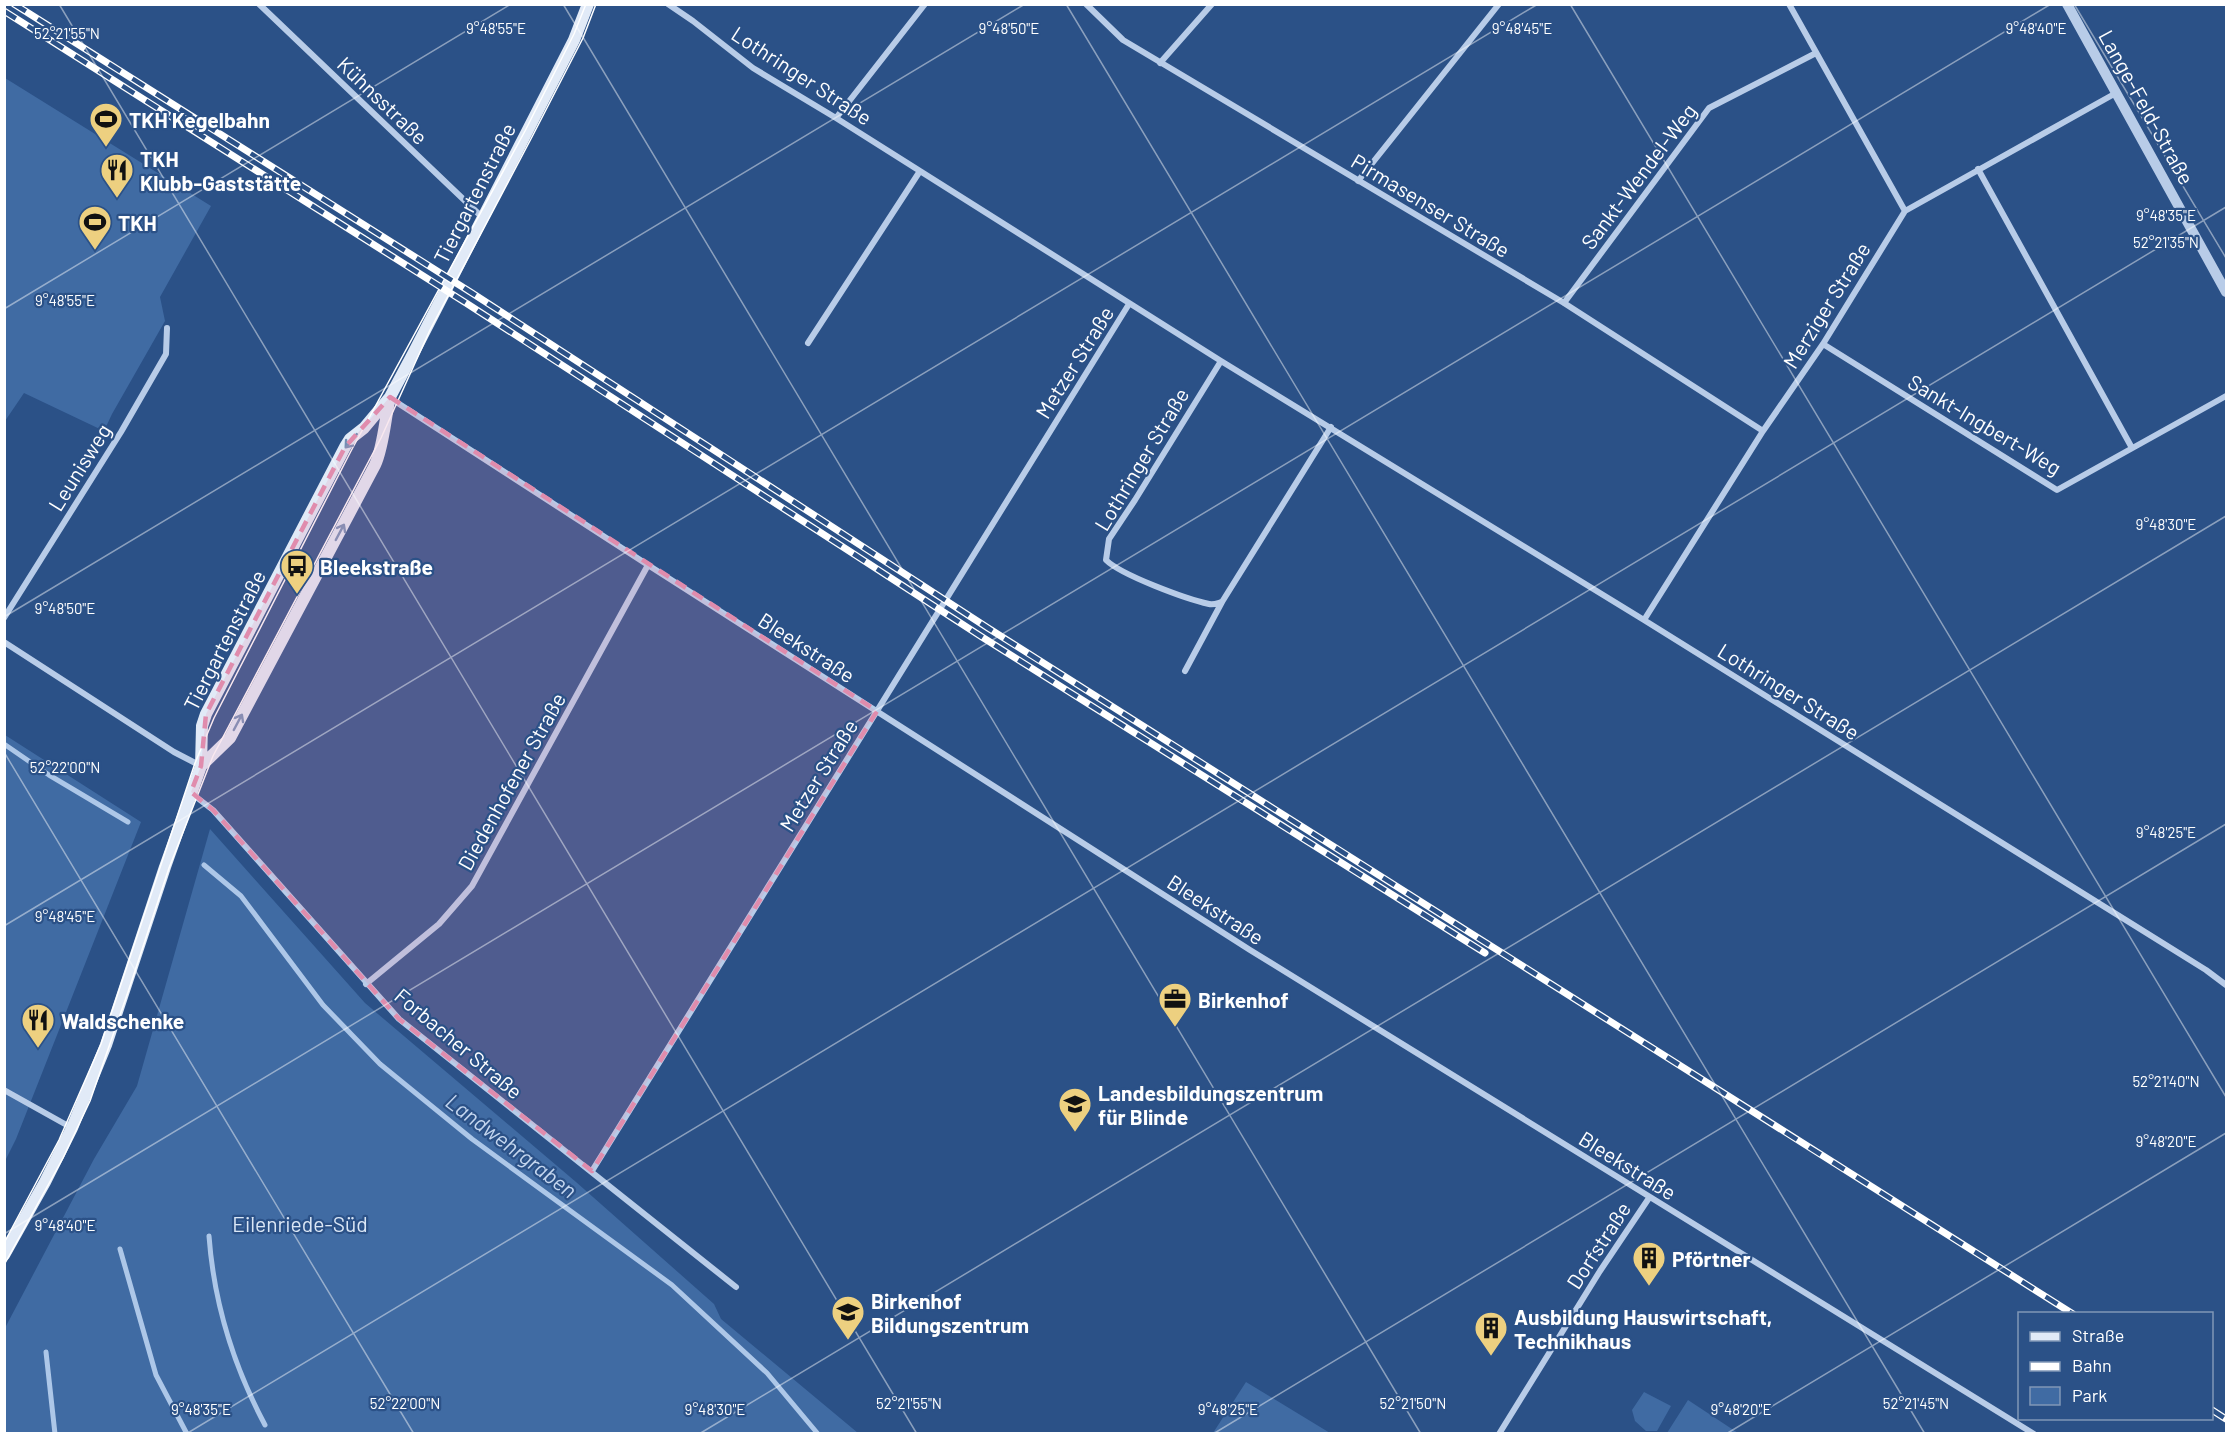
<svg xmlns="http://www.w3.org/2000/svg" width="2231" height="1438" font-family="Barlow,sans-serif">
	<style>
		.green { fill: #406ba3 }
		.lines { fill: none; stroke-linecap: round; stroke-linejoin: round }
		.stream { stroke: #adc7e8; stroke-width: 5 }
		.minor { stroke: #b8cce8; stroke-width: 6 }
		.tertiary { stroke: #b8cce8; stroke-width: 10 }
		.secondary { stroke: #e1eaf7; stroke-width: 12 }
		.tram { stroke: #fff; stroke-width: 1.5 }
		.rail-casing { stroke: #fff; stroke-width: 7 }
		.rail { stroke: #2b5187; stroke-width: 4.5; stroke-dasharray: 14; stroke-linecap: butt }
		.oneway { stroke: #748eb4 }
		.marked { fill: #e08cad; fill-opacity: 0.2; stroke: #e08cad; stroke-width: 4.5; stroke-dasharray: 12 8; stroke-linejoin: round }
		.ticks { fill: none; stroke: #fff; stroke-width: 1.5; stroke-opacity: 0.45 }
		.labels { text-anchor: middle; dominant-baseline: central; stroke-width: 4.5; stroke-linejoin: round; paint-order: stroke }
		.street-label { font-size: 21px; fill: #fff; stroke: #2b5187 }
		.poi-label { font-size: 21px; font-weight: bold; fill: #fff; stroke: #2b5187; text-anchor: start }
		.park-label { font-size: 21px; fill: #dbe7f6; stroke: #2b5187 }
		.water-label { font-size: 22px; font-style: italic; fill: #c4d6ef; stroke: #2b5187 }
		.ticks-label { font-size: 15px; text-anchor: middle; fill: #fff; stroke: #2b5187; stroke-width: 4.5; stroke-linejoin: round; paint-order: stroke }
	</style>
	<rect width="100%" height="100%" fill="#2b5187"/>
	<path class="green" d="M 5,78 L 211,206 L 160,297 L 165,321 L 112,414 L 104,431 L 24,393 L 5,421 Z
		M 5,735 L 141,822 L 16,1139 L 5,1161 Z
		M 210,829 L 365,1003 L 576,1182 L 714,1304 L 721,1319 L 858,1433 L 5,1433 L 5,1328 L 94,1159 L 137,1086 Z
		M 1246,1382 L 1330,1433 L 1213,1433 Z
		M 1644,1392 L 1671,1406 L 1657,1431 L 1646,1431 L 1635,1421 L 1632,1410 Z
		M 1688,1400 L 1738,1433 L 1667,1433 Z"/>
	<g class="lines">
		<path class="stream" d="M 4,744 L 49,775 L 128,822
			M 204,865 L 241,896 L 323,1005 L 380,1064 L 472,1139 L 672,1285 L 767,1373 L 818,1434
			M 209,1236 C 214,1304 233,1365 265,1425
			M 120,1249 L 156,1375 L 187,1434
			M 46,1352 L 55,1434"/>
		<path class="minor" d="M 259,4 L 483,218
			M 668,4 L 693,21 L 753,68 L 836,118 L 1221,361 L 1644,620 L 2206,970 L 2226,985
			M 1086,4 L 1123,40 L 1564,303 L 1763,431
			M 1789,4 L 1905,211
			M 1160,63 L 1212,4
			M 836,118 L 925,4
			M 1978,169 L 2132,448
			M 1358,181 L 1499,4
			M 1564,303 L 1709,108 L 1816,53
			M 808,343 L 920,171
			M 1823,344 L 2057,490 L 2226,396
			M 1221,361 L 1135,500 L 1109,539 L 1106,560 C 1121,575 1186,599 1209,604 C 1214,605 1218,603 1222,602
			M 390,398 L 648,565 L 1250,950 L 2034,1434
			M 4,618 L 121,432 L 166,354 L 167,328
			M 1644,620 L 1763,431 L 1823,344 L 1905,211 L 2116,93
			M 4,642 L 174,752 L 201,766
			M 1185,671 L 1222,602 L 1331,427
			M 191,793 L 213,810 L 399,1019 L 736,1287
			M 366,984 L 439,924 L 472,886 L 648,565
			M 4,1090 L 72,1128
			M 592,1171 L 1129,304
			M 1499,1434 L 1600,1271 L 1649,1198"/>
		<path class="tertiary" d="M 2067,4 L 2226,292"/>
		<path class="secondary" d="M 201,766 L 230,738 L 375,465 C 383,448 385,421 389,401
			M 4,1255 L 45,1182 L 72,1128 L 106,1045 L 165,867 L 201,766 L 202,726 L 206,714 L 345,447 L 350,439 L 364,428 L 390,397 L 414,352 L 574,40 L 588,4"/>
		<path class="tram" d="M 4,1243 L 59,1140 L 101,1044 L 195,763 L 214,718 L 351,451 L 525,131 L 574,34 L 586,4
			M 4,1265 L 63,1158 L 90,1101 L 128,992 L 169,868 L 213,756 L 381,438 L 430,330 L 533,135 L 583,38 L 596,4"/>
		<g class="rail-casing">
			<path id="rail" d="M 14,4 L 472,293 L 988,628 L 2073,1314
				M 4,11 L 466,303 L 982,637 L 1485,953
				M 2212,1410 L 2226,1419"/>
		</g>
		<use href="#rail" class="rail"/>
	</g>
	<defs><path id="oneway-shaft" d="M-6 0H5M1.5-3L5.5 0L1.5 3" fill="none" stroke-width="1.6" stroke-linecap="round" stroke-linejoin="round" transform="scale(1.5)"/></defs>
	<g class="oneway">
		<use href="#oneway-shaft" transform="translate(351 441) rotate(130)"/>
		<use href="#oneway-shaft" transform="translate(340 532) rotate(-62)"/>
		<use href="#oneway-shaft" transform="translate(238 722) rotate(-62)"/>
	</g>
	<path class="marked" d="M 390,397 L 877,711 L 592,1171 L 399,1019 L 213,810 L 191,792 L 201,766 L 206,714 L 345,447 Z"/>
	<path class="ticks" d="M 59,4 L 917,1434M 563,4 L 1421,1434M 1066,4 L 1925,1434M 1570,4 L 2226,1097M 2074,4 L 2226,258M 4,309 L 511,4M 4,617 L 1025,4M 4,752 L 414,1434M 4,926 L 1538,4M 4,1234 L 2051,4M 186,1434 L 2226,207M 699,1434 L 2226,516M 1213,1434 L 2226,824M 1726,1434 L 2226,1133"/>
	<defs>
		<g id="stadium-pin" transform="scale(1.725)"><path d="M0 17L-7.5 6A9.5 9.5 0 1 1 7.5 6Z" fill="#edd080" stroke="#2b5187"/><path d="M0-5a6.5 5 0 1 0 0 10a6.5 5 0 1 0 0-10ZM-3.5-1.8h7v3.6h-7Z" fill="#111"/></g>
		<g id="restaurant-pin" transform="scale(1.725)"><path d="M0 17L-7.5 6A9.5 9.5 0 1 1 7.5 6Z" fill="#edd080" stroke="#2b5187"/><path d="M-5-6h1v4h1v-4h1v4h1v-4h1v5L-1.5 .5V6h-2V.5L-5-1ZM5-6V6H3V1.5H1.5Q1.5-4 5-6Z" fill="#111"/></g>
		<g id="bus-pin" transform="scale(1.725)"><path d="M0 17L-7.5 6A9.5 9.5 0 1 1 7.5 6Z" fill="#edd080" stroke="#2b5187"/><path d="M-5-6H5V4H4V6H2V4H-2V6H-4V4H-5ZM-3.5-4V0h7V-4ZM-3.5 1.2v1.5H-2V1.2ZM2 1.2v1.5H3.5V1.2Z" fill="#111"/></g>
		<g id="office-pin" transform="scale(1.725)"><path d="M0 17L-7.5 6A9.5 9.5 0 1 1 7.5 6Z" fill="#edd080" stroke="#2b5187"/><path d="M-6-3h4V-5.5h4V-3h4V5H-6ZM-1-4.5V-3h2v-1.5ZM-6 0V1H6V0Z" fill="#111"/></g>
		<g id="school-pin" transform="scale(1.725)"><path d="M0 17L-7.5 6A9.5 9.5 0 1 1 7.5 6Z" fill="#edd080" stroke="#2b5187"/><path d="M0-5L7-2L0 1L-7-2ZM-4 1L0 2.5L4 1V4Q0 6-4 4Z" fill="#111"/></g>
		<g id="building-pin" transform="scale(1.725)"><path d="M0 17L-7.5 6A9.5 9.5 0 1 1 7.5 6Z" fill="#edd080" stroke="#2b5187"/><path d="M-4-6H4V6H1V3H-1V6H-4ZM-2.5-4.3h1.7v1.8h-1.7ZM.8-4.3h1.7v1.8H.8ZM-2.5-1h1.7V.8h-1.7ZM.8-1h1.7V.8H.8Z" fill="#111"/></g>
		<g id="university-pin" transform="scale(1.725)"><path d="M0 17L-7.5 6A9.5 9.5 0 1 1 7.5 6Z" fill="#edd080" stroke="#2b5187"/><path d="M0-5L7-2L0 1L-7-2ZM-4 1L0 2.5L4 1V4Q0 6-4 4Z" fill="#111"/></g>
	</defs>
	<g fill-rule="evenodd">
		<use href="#stadium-pin" x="106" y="119"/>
		<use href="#restaurant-pin" x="117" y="170"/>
		<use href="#stadium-pin" x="95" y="222"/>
		<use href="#bus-pin" x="297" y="566"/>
		<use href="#office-pin" x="1175" y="999"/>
		<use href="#restaurant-pin" x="38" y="1020"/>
		<use href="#school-pin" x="1075" y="1104"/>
		<use href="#building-pin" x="1649" y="1258"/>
		<use href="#university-pin" x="848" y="1312"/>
		<use href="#building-pin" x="1491" y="1328"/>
	</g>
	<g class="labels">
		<g class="street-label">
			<text transform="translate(802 75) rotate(33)">Lothringer Straße</text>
			<text transform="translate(383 100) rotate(44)">Kühnsstraße</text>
			<text transform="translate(2147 107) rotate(61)">Lange-Feld-Straße</text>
			<text transform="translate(1638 176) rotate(-53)">Sankt-Wendel-Weg</text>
			<text transform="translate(474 193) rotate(-63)">Tiergartenstraße</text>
			<text transform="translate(1431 205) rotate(31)">Pirmasenser Straße</text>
			<text transform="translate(1826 305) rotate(-58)">Merziger Straße</text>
			<text transform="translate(1074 362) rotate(-58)">Metzer Straße</text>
			<text transform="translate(1985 424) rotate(31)">Sankt-Ingbert-Weg</text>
			<text transform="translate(1141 459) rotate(-59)">Lothringer Straße</text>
			<text transform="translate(79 467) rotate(-58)">Leunisweg</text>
			<text transform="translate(224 640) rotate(-63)">Tiergartenstraße</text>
			<text transform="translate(807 647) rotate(33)">Bleekstraße</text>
			<text transform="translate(1789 691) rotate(32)">Lothringer Straße</text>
			<text transform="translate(818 775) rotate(-58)">Metzer Straße</text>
			<text transform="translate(511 781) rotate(-61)">Diedenhofener Straße</text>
			<text transform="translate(1216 909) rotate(33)">Bleekstraße</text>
			<text transform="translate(459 1043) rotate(40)">Forbacher Straße</text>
			<text transform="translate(1628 1165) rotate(32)">Bleekstraße</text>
			<text transform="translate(1598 1245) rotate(-57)">Dorfstraße</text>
		</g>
		<g class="poi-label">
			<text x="129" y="119">TKH Kegelbahn</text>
			<text x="140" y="158">TKH<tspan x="140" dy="24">Klubb-Gaststätte</tspan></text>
			<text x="118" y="222">TKH</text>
			<text x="320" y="566">Bleekstraße</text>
			<text x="1198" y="999">Birkenhof</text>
			<text x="61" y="1020">Waldschenke</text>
			<text x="1098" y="1092">Landesbildungszentrum<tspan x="1098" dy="24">für Blinde</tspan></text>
			<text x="1672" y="1258">Pförtner</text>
			<text x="871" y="1300">Birkenhof<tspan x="871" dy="24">Bildungszentrum</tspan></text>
			<text x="1514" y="1316">Ausbildung Hauswirtschaft,<tspan x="1514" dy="24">Technikhaus</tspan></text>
		</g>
		<g class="park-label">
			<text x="300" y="1223">Eilenriede-Süd</text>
		</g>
		<g class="water-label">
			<text transform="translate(512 1145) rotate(37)">Landwehrgraben</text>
		</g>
	</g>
	<g class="ticks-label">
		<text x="1522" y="34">9°48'45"E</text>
		<text x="496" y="34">9°48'55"E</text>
		<text x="1009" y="34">9°48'50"E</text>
		<text x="2036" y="34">9°48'40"E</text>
		<text x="67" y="39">52°21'55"N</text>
		<text x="2166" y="221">9°48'35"E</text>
		<text x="2166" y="248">52°21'35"N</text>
		<text x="65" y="306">9°48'55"E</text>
		<text x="2166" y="530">9°48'30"E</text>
		<text x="65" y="614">9°48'50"E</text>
		<text x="65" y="773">52°22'00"N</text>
		<text x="2166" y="838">9°48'25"E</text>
		<text x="65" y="922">9°48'45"E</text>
		<text x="2166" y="1087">52°21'40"N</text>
		<text x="2166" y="1147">9°48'20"E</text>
		<text x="65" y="1231">9°48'40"E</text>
		<text x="405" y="1409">52°22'00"N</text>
		<text x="909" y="1409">52°21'55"N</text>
		<text x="1413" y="1409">52°21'50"N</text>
		<text x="1916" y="1409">52°21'45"N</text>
		<text x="201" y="1415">9°48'35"E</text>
		<text x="715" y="1415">9°48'30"E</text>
		<text x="1228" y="1415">9°48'25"E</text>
		<text x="1741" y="1415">9°48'20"E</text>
	</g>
	<rect width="2231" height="1438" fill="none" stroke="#ffffff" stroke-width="12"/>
	<rect x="2018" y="1312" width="195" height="108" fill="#2b5187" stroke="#8097b7" stroke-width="1.5"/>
	<rect x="2030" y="1332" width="30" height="9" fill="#e1eaf7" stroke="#8097b7" stroke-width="1.5"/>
	<text x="2072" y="1342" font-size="18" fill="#ffffff">Straße</text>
	<rect x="2030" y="1362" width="30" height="9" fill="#ffffff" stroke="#8097b7" stroke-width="1.5"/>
	<text x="2072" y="1372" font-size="18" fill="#ffffff">Bahn</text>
	<rect x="2030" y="1387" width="30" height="18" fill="#406ba3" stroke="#8097b7" stroke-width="1.5"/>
	<text x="2072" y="1402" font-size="18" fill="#ffffff">Park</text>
</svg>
